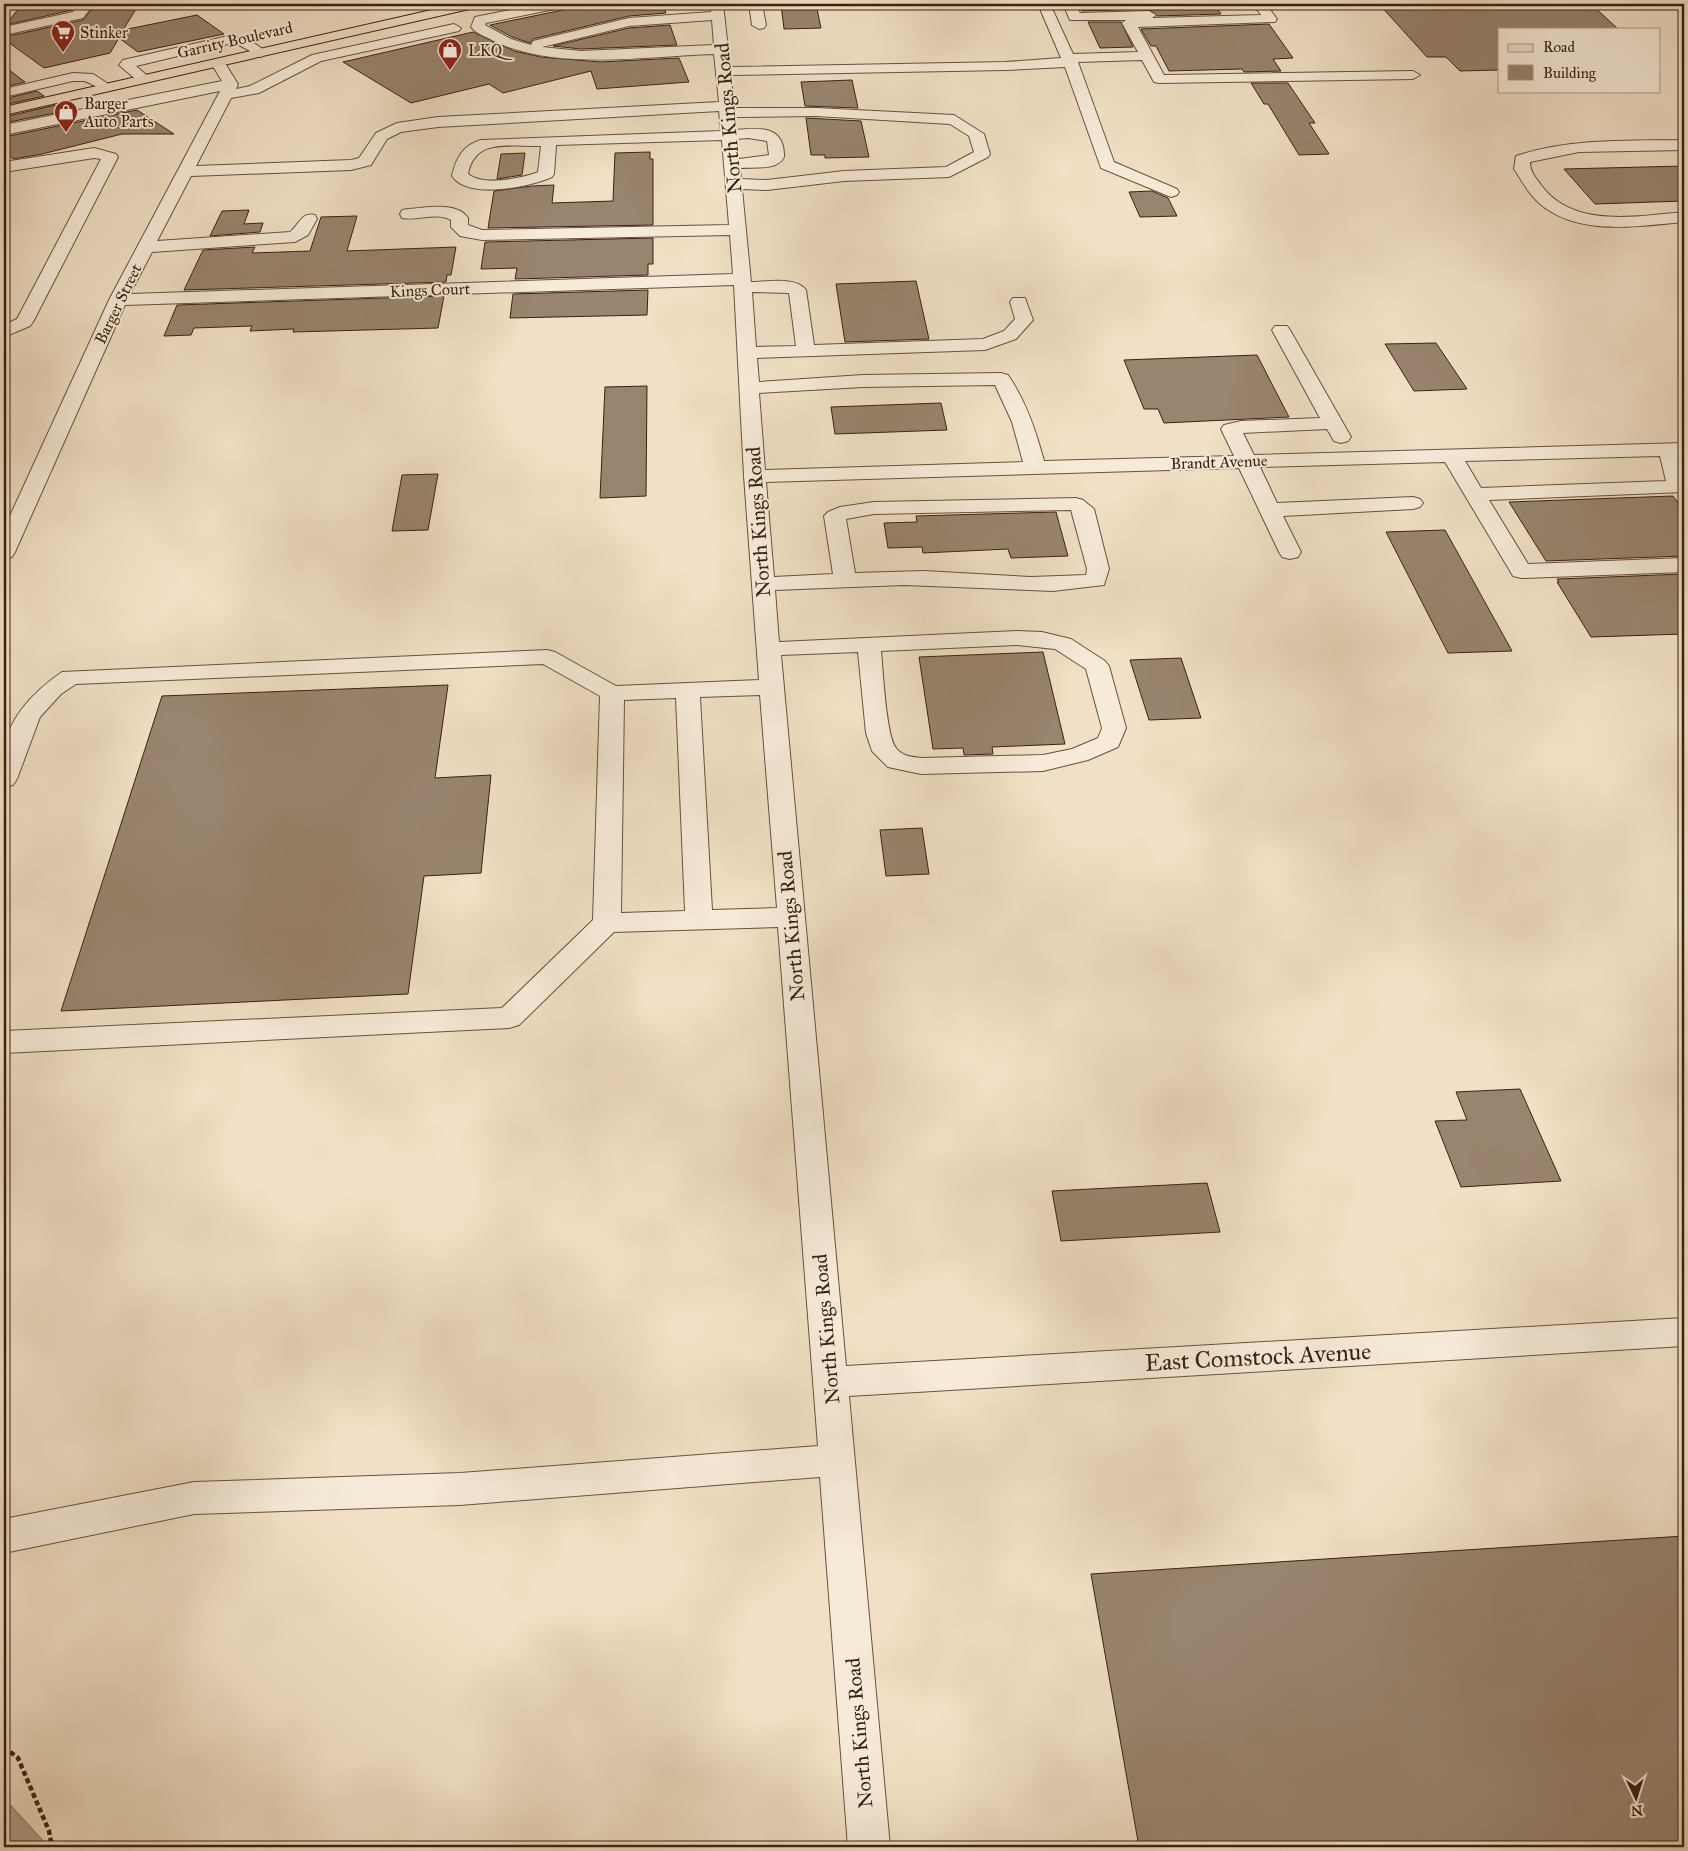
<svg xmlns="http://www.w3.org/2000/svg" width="1688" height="1851" font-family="'IM FELL Great Primer',serif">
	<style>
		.water { fill: #b39f88; stroke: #836d58 }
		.building { fill: #99846f; stroke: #3a2111 }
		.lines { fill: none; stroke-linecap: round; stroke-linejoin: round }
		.minor-casing { stroke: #68513e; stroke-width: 2 }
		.major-casing { stroke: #3a2111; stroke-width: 2 }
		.path { stroke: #3a2111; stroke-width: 4.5; stroke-dasharray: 5 3; stroke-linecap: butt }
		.minor { fill: #f6ebd9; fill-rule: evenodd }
		.major { fill: #f1e0c5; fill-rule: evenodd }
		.labels { text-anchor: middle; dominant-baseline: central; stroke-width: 4; stroke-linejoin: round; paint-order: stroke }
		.far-poi-label { font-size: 16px; fill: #3a2111; stroke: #f6ebd9; text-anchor: start }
		.far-street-label { font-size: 16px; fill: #3a2111; stroke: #f6ebd9 }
		.street-label { font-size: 20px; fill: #3a2111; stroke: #f6ebd9 }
		.near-street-label { font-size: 24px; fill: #3a2111; stroke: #f6ebd9 }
	</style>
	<rect width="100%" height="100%" fill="#f1e0c5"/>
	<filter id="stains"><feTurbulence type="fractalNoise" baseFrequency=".004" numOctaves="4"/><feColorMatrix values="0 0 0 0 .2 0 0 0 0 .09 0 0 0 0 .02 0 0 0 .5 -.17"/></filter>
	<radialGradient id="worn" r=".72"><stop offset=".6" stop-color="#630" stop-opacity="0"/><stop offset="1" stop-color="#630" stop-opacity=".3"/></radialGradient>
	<path class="water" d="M 4,1798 L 49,1847 L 4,1847 Z"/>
	<path class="building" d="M 22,4 L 78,4 L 72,10 L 6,25 Z
		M 96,4 L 139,4 L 123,30 L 197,15 L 224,34 L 138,52 L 119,38 L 110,53 L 44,68 L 4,39 L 4,37 L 83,20 Z
		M 592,4 L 663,4 L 666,13 L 629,16 L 533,39 L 530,43 L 512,37 L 490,25 Z
		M 781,4 L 816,4 L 821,28 L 784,29 Z
		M 1079,4 L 1214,4 L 1221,14 L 1157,16 L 1149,9 L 1082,11 Z
		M 1379,4 L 1591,4 L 1618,29 L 1499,29 L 1499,70 L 1460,71 L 1446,57 L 1427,57 Z
		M 1088,22 L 1121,22 L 1133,47 L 1100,48 Z
		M 1269,24 L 1293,58 L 1273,59 L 1281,71 L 1244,72 L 1242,69 L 1169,71 L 1156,46 L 1151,46 L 1141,29 Z
		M 670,25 L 677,45 L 581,49 L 553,46 L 629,28 Z
		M 473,32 L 514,51 L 541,57 L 600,62 L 679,58 L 689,82 L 597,89 L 591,71 L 503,93 L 489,84 L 411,103 L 343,62 Z
		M 4,66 L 25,82 L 4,87 Z
		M 852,80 L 858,108 L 805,106 L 801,82 Z
		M 1251,83 L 1288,83 L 1315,123 L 1309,123 L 1329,154 L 1299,155 L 1268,104 L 1264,104 Z
		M 37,91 L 44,96 L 4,105 L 4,99 Z
		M 56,105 L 64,111 L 4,123 L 4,117 Z
		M 137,110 L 174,134 L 122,134 L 42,154 L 13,159 L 4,151 L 4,137 Z
		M 806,118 L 861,121 L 869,157 L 825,158 L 825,155 L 811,155 Z
		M 650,152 L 650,159 L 653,159 L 653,225 L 488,228 L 494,191 L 532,186 L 554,185 L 552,203 L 613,201 L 615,153 Z
		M 525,153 L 522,175 L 497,179 L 501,154 Z
		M 1684,166 L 1684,201 L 1595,204 L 1564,169 Z
		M 1152,191 L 1168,198 L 1177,216 L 1140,217 L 1129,192 Z
		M 249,210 L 244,224 L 263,223 L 260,232 L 210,236 L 222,211 Z
		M 357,216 L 347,251 L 456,247 L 451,275 L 447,275 L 446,282 L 184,290 L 203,250 L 255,247 L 252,253 L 310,251 L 321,217 Z
		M 653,238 L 653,264 L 648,264 L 648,275 L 515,279 L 517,268 L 481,269 L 485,242 Z
		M 916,281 L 929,339 L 845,342 L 836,284 Z
		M 648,290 L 647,315 L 510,318 L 513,294 Z
		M 444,296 L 438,328 L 293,332 L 294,329 L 250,331 L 252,326 L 194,328 L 191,335 L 164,336 L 177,305 Z
		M 1436,343 L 1467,389 L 1414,391 L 1385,344 Z
		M 1257,355 L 1289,417 L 1164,423 L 1158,409 L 1144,409 L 1124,360 Z
		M 647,386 L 646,496 L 600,498 L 605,387 Z
		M 941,403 L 947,430 L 835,434 L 831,407 Z
		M 438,474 L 428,530 L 392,531 L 402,475 Z
		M 1673,496 L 1684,511 L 1684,556 L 1546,561 L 1509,502 Z
		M 1056,512 L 1068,556 L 1011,558 L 1008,549 L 923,553 L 922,547 L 888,548 L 884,523 L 917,522 L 916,516 Z
		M 1445,530 L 1512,651 L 1448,653 L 1386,532 Z
		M 1684,574 L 1684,634 L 1591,637 L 1557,582 L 1559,582 L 1557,579 Z
		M 1043,652 L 1065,744 L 992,747 L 993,754 L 964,755 L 963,748 L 933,749 L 919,657 Z
		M 1181,658 L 1201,718 L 1149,720 L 1130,660 Z
		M 448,685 L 435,778 L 491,775 L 481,873 L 424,876 L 408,994 L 61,1011 L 162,696 Z
		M 922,828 L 929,874 L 886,876 L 880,830 Z
		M 1520,1089 L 1561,1181 L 1461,1187 L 1435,1121 L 1467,1120 L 1456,1092 Z
		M 1207,1183 L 1220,1232 L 1061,1241 L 1052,1191 Z
		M 1684,1536 L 1684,1847 L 1139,1847 L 1091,1574 Z"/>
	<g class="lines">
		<g class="minor-casing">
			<path id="minor" d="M 80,4 L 94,4 L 83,18 L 4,35 L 4,27 L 73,12 Z
				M 541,4 L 567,4 L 560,8 L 486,23 L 485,25 L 511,39 L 531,45 L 533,41 L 629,18 L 711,12 L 711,4 L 723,4 L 730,67 L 1006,62 L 1061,58 L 1038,4 L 1050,4 L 1073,54 L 1138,52 L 1122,23 L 1126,20 L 1070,20 L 1063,4 L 1075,4 L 1080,13 L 1149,11 L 1156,15 L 1152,18 L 1261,15 L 1253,4 L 1266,4 L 1277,19 L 1275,22 L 1138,27 L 1164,75 L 1413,71 L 1420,75 L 1413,79 L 1159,83 L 1154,82 L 1142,60 L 1078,62 L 1114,162 L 1177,189 L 1179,192 L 1177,195 L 1171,197 L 1101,168 L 1065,67 L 1006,70 L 731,75 L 734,108 L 816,108 L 954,115 L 984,134 L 990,154 L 988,157 L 949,177 L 844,181 L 767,190 L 742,189 L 751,282 C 766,282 796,276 806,290 L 814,345 L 983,339 L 1004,331 L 1015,319 L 1010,302 L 1013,298 L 1025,298 L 1033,320 L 1016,339 L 985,350 L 757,358 L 759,382 L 863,375 L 1001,373 L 1008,375 C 1026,401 1036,431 1044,461 L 1234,456 L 1221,429 L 1224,425 L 1241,421 L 1320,418 L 1272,330 L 1275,326 L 1287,326 L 1290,330 L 1351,437 L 1348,441 L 1341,443 L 1334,441 L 1327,429 L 1243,433 L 1254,455 L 1684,443 L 1684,455 L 1681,455 L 1684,470 L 1684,492 L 1489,500 L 1528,564 L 1684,558 L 1684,572 L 1521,578 L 1513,576 L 1445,462 L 1260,467 L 1277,503 L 1413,497 L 1420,499 L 1423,503 L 1420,507 L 1413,509 L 1283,516 L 1301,552 L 1298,557 L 1290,559 L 1282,557 L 1279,552 L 1239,468 L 766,482 L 774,577 L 833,574 L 824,516 L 828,512 L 840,507 L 874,502 L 1076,498 L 1083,500 L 1094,509 L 1109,569 L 1104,585 L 1053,591 L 904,585 L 775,590 L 779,642 L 1017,631 L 1042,632 L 1071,639 L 1105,661 L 1109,666 L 1126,728 L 1118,747 L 1088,760 L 1043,771 L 921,774 L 888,767 L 872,751 L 866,733 L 858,652 L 781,655 L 846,1366 L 1684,1318 L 1684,1346 L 849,1396 L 890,1847 L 848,1847 L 820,1477 L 460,1505 L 194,1514 L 4,1553 L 4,1519 L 194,1482 L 460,1473 L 818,1446 L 778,927 L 614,932 L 519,1025 L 509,1028 L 4,1053 L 4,1031 L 502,1008 L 593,920 L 600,696 L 543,664 L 76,684 L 61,694 L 40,717 L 17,779 L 13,785 L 4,787 C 4,775 1,760 4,748 C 10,715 36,690 62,672 L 547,650 L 555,652 L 616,686 L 759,680 L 744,476 L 734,285 L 125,305 L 15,552 L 12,557 L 4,558 L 4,529 L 109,300 L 220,91 L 4,135 L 4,125 L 222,81 L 211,63 L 218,59 L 223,60 L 238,84 L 236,89 L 250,86 L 312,55 L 454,24 L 461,28 L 459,31 L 321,61 L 259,93 L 231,98 L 196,166 L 351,160 L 359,158 L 376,133 L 397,123 L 438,117 L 719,102 L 714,54 C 647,56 551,72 490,39 C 484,36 476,33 471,27 L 475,17 ZM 712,20 L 714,45 L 581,51 L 542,47 L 629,26 ZM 719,111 L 721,131 L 481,140 C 463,145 456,158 452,176 C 468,200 529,187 552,177 L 554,174 L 556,145 L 722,140 L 729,225 L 482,230 L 468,225 L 468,218 C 457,201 425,208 408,209 L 402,210 L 400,214 L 402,218 C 418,221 436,212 451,220 L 451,227 L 460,236 L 482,240 L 730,235 L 733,274 L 130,294 L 152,252 L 295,242 L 308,235 L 317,219 L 315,215 C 301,212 300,224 290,232 L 157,241 L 191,176 L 351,170 L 371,165 L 387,139 L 401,132 L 438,127 ZM 816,116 L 950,124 L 969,136 L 974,152 L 946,167 L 844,171 L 767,180 L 741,179 L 740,168 C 751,167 765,169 775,165 C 781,162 785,159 784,154 C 783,125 758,128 736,130 L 735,117 ZM 748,138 L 767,141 L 769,155 L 739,159 L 737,139 ZM 541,146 L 538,172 L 533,174 C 515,179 484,186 468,174 C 475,137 510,147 541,146 ZM 752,292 L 789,293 L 796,346 L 756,347 ZM 995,385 L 1012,422 L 1023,462 L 765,470 L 759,393 L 863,387 ZM 1660,456 L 1666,481 L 1481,488 L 1465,461 ZM 1071,510 L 1087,569 L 1086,575 L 1031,577 L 924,571 L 855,573 L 846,519 L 874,514 ZM 1017,645 L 1055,649 L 1086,669 L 1102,728 L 1098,738 L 1072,749 L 1043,755 L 921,758 C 912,757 902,756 896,748 C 886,736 883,670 881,651 ZM 760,695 L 777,908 L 712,910 L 700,697 ZM 676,698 L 685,911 L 621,913 L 624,700 Z
				M 749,4 L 762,4 L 766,25 L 764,28 L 759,29 L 752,25 Z
				M 228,36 L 247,38 L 268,53 L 261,57 L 239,45 L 228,44 L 136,66 L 151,79 L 144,83 L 139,82 L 119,65 L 123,60 Z
				M 73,73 L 93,74 L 113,87 L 106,91 L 85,81 L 73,81 L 4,97 L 4,89 Z
				M 1684,140 L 1684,150 L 1579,152 L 1530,162 C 1530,171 1535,177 1541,185 C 1573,229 1637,216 1684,212 L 1684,222 C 1637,226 1578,237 1539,203 C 1528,194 1522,180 1514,169 L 1516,156 C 1571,138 1628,141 1684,140 Z
				M 94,148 L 116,154 L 118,157 L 33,322 L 30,326 L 4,337 L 4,325 L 17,319 L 101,159 L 94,158 L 4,172 L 4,162 Z"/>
		</g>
		<g class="major-casing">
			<path id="major" d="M 458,4 L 481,4 L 474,8 L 4,115 L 4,107 Z"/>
		</g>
		<path class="path" d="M 4,1747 L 18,1758 L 49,1831 L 52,1847"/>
		<use href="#minor" class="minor"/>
		<use href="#major" class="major"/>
	</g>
	<defs>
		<g id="supermarket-pin" transform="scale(1.25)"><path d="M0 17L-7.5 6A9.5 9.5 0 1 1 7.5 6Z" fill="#8f2418" stroke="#f6ebd9"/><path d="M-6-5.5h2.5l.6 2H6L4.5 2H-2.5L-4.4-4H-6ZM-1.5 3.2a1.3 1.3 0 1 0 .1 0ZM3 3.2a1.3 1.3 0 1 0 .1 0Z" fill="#fff"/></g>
		<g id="shop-pin" transform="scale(1.25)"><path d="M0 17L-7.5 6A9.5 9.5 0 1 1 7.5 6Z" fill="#8f2418" stroke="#f6ebd9"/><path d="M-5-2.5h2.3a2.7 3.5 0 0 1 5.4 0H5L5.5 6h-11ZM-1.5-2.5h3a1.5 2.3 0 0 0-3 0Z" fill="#fff"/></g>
	</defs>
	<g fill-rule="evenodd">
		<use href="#supermarket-pin" x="63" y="32"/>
		<use href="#shop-pin" x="450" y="50"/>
		<use href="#shop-pin" x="66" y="112"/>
	</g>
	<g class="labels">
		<g class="far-poi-label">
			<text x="80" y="32">Stinker</text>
			<text x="468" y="50">LKQ</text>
			<text x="84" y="103">Barger<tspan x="84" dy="18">Auto Parts</tspan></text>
		</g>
		<g class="far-street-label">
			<text transform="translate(235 40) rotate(-13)">Garrity Boulevard</text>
			<text transform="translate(430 290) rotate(-2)">Kings Court</text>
			<text transform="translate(118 304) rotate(-64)">Barger Street</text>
			<text transform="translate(1219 462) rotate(-2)">Brandt Avenue</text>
		</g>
		<g class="street-label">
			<text transform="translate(728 118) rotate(-95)">North Kings Road</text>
			<text transform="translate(758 522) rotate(-94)">North Kings Road</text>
			<text transform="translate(791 926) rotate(-95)">North Kings Road</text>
			<text transform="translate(826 1329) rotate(-95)">North Kings Road</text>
			<text transform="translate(859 1733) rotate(-95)">North Kings Road</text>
		</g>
		<g class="near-street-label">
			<text transform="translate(1258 1357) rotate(-3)">East Comstock Avenue</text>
		</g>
	</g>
	<rect width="1688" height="1851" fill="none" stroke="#f1e0c5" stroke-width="20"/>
	<rect x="5" y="5" width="1678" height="1841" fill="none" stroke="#3a2111" stroke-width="2.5"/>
	<rect x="10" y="10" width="1668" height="1831" fill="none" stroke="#3a2111"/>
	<rect x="1498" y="28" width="162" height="65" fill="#f6ebd9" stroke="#ab9a89"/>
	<rect x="1508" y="44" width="25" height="8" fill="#f1e0c5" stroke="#ab9a89"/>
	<text x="1543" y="52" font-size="15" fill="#3a2111">Road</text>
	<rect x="1508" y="65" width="25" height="15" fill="#99846f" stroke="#ab9a89"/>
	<text x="1543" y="78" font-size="15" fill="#3a2111">Building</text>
	<g transform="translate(1636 1798) rotate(176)" stroke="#f6ebd9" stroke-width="4" paint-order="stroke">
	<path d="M0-4L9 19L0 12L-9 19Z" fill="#3a2111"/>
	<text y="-8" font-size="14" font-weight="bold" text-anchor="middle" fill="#3a2111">N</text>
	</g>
	<rect width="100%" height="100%" filter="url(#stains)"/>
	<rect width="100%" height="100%" fill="url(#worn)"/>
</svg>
